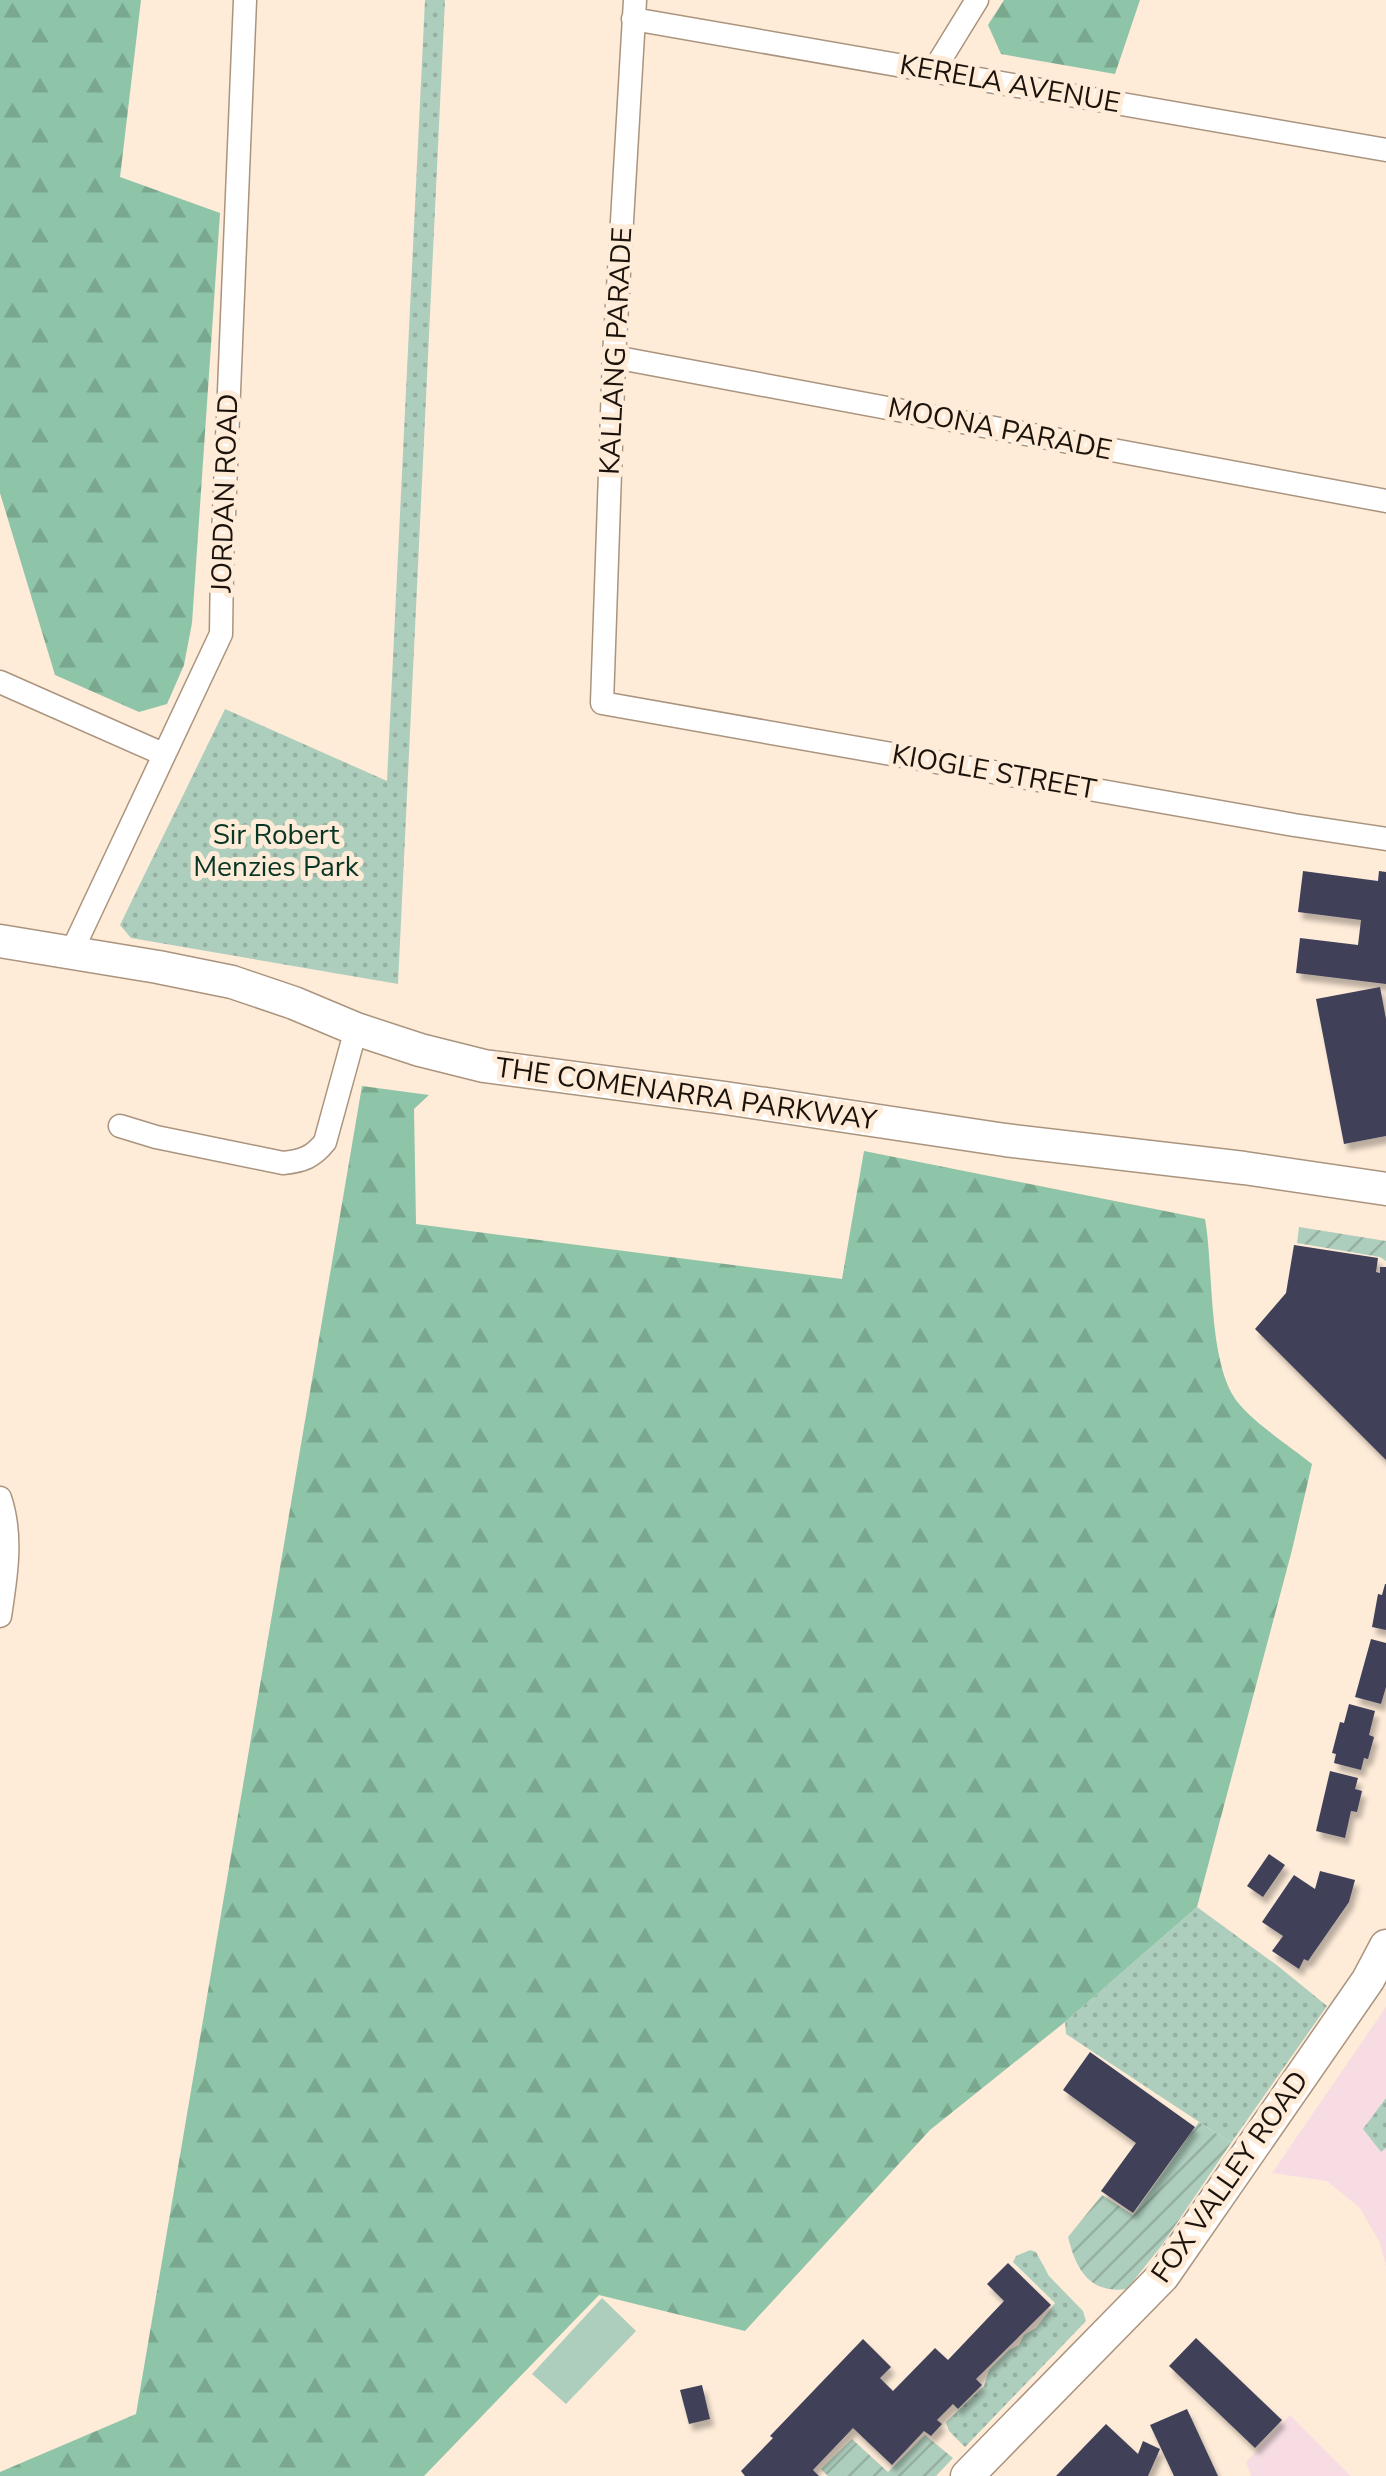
<svg xmlns="http://www.w3.org/2000/svg" width="1386" height="2476" font-family="'Nunito Sans',sans-serif">
	<style>
		.medical { fill: #f7dde3 }
		.grass { fill: url(#grass-dots) }
		.forest { fill: url(#forest-firs) }
		.garden { fill: url(#garden-furrows) }
		.pitch { fill: #aecebd }
		.building { fill: #404159; filter: url(#shadow) }
		.lines { fill: none; stroke-linecap: round; stroke-linejoin: round }
		.street-casing { stroke: #aa947e; stroke-width: 25 }
		.secondary-casing { stroke: #aa947e; stroke-width: 35 }
		.street { stroke: #fff; stroke-width: 22 }
		.secondary { stroke: #fff; stroke-width: 32 }
		.labels { text-anchor: middle; dominant-baseline: central; stroke-width: 10; stroke-linejoin: round; paint-order: stroke }
		.street-label { font-size: 28px; fill: #1b130b; stroke: #feebd8 }
		.park-label { font-size: 28px; fill: #083624; stroke: #feebd8 }
	</style>
	<defs>
		<pattern id="grass-dots" width="8" height="8" patternUnits="userSpaceOnUse" patternTransform="scale(2.5)"><rect width="8" height="8" fill="#aecebd"/><path d="M2 2h.1M6 6h.1" fill="none" stroke="#95b0a1" stroke-width="1.8" stroke-linecap="round"/></pattern>
		<pattern id="forest-firs" width="22" height="20" patternUnits="userSpaceOnUse" patternTransform="scale(2.5)"><rect width="22" height="20" fill="#8ec4a8"/><path d="M5 1l3.5 6h-7zM16 11l3.5 6h-7z" fill="#7aa88f"/></pattern>
		<pattern id="garden-furrows" width="10" height="10" patternUnits="userSpaceOnUse" patternTransform="scale(2.5)"><rect width="10" height="10" fill="#aecebd"/><path d="M-1 1l2-2M0 10L10 0M9 11l2-2" fill="none" stroke="#95b0a1"/></pattern>
		<filter id="shadow"><feDropShadow dx="4" dy="7" stdDeviation="2.5" flood-color="#0004"/></filter>
	</defs>
	<rect width="100%" height="100%" fill="#feebd8"/>
	<path class="medical" d="M 1386,2007 L 1386,2266 L 1380,2243 L 1360,2208 L 1327,2181 L 1272,2173 Z
		M 1290,2415 L 1351,2476 L 1251,2476 L 1246,2462 Z"/>
	<path class="grass" d="M 425,0 L 445,0 L 398,984 L 131,938 L 120,925 L 225,709 L 387,781 Z
		M 1197,1907 L 1278,1966 L 1327,2006 L 1231,2143 L 1066,2034 L 1065,2022 Z
		M 1386,2098 L 1386,2148 L 1381,2152 L 1363,2129 Z
		M 1030,2250 L 1036,2252 L 1049,2276 L 1083,2311 L 1086,2321 L 965,2447 L 949,2431 L 946,2422 L 984,2386 L 989,2370 L 1009,2350 L 1019,2345 L 1024,2335 L 1036,2328 L 1055,2303 L 1013,2262 L 1016,2256 Z"/>
	<path class="forest" d="M 0,0 L 141,0 L 120,177 L 220,213 L 192,623 L 184,665 L 167,704 L 139,712 L 55,675 L 0,493 Z
		M 1004,0 L 1140,0 L 1115,74 L 1001,54 L 988,25 Z
		M 362,1086 L 429,1095 L 414,1109 L 416,1224 L 842,1279 L 864,1151 L 1205,1219 C 1214,1268 1207,1369 1240,1405 C 1257,1425 1291,1447 1312,1464 L 1292,1550 L 1197,1907 L 1065,2022 L 930,2130 L 745,2331 L 599,2295 L 424,2476 L 0,2476 L 0,2472 L 136,2414 Z"/>
	<path class="garden" d="M 1299,1227 L 1386,1241 L 1386,1261 L 1380,1257 L 1297,1243 Z
		M 1199,2122 L 1231,2143 L 1162,2245 L 1127,2289 C 1089,2294 1076,2269 1068,2237 L 1102,2195 L 1133,2215 Z
		M 925,2435 L 953,2458 L 936,2476 L 828,2476 L 821,2469 L 852,2439 L 888,2472 Z"/>
	<path class="pitch" d="M 602,2298 L 636,2331 L 566,2404 L 532,2374 Z"/>
	<path class="building" d="M 1303,871 L 1378,881 L 1379,871 L 1386,872 L 1386,984 L 1296,973 L 1300,938 L 1358,945 L 1361,920 L 1298,912 Z
		M 1380,987 L 1386,1019 L 1386,1136 L 1344,1144 L 1316,999 Z
		M 1294,1245 L 1378,1258 L 1376,1272 L 1380,1273 L 1380,1267 L 1386,1267 L 1386,1460 L 1255,1329 L 1286,1293 Z
		M 1385,1584 L 1386,1584 L 1386,1630 L 1372,1627 L 1378,1594 L 1382,1595 Z
		M 1371,1639 L 1386,1643 L 1386,1687 L 1381,1704 L 1355,1697 Z
		M 1349,1704 L 1375,1711 L 1369,1735 L 1374,1737 L 1368,1759 L 1364,1758 L 1361,1770 L 1334,1763 L 1336,1754 L 1332,1753 L 1340,1722 L 1344,1723 Z
		M 1330,1771 L 1358,1778 L 1355,1789 L 1362,1791 L 1357,1812 L 1351,1811 L 1345,1838 L 1316,1831 Z
		M 1269,1854 L 1285,1865 L 1263,1897 L 1247,1886 Z
		M 1320,1871 L 1355,1880 L 1349,1902 L 1308,1961 L 1304,1959 L 1299,1969 L 1272,1951 L 1283,1936 L 1262,1922 L 1294,1875 L 1315,1889 Z
		M 1090,2052 L 1195,2127 L 1133,2213 L 1101,2191 L 1136,2143 L 1063,2090 Z
		M 1008,2263 L 1051,2305 L 976,2379 L 982,2385 L 958,2409 L 953,2404 L 937,2420 L 942,2424 L 931,2436 L 924,2431 L 892,2465 L 853,2428 L 813,2470 L 819,2476 L 745,2476 L 741,2471 L 773,2438 L 770,2436 L 863,2339 L 891,2367 L 880,2378 L 893,2391 L 935,2348 L 948,2360 L 1004,2301 L 987,2284 Z
		M 1196,2338 L 1282,2420 L 1255,2448 L 1169,2366 Z
		M 702,2385 L 710,2419 L 689,2424 L 680,2390 Z
		M 1187,2409 L 1218,2476 L 1174,2476 L 1150,2425 Z
		M 1106,2424 L 1138,2454 L 1143,2441 L 1160,2449 L 1148,2476 L 1056,2476 Z"/>
	<g class="lines">
		<g class="street-casing">
			<path id="street" d="M 635,0 L 614,357 L 602,703 L 1294,825 L 1386,839
				M 633,19 L 1386,150
				M 934,70 L 977,0
				M 614,357 L 1386,501
				M 0,682 L 163,754
				M 71,953 L 221,634 L 222,563 L 245,0
				M 120,1126 L 156,1137 L 283,1163 C 303,1161 313,1157 325,1142 L 356,1029
				M 0,1498 C 13,1536 6,1577 0,1616"/>
		</g>
		<g class="secondary-casing">
			<path id="secondary" d="M 0,941 L 158,967 L 232,982 L 294,1003 L 356,1029 L 420,1050 L 484,1066 L 725,1098 L 1005,1140 L 1244,1168 L 1386,1189
				M 967,2476 L 1163,2276 L 1368,1980 L 1386,1946"/>
		</g>
		<use href="#street" class="street"/>
		<use href="#secondary" class="secondary"/>
	</g>
	<g class="labels">
		<g class="street-label">
			<text transform="translate(1010 84) rotate(10)">KERELA AVENUE</text>
			<text transform="translate(616 351) rotate(-87)">KALLANG PARADE</text>
			<text transform="translate(1000 429) rotate(11)">MOONA PARADE</text>
			<text transform="translate(225 493) rotate(-88)">JORDAN ROAD</text>
			<text transform="translate(994 772) rotate(10)">KIOGLE STREET</text>
			<text transform="translate(686 1094) rotate(8)">THE COMENARRA PARKWAY</text>
			<text transform="translate(1230 2177) rotate(-55)">FOX VALLEY ROAD</text>
		</g>
		<g class="park-label">
			<text x="276" y="835">Sir Robert<tspan x="276" dy="32">Menzies Park</tspan></text>
		</g>
	</g>
</svg>
